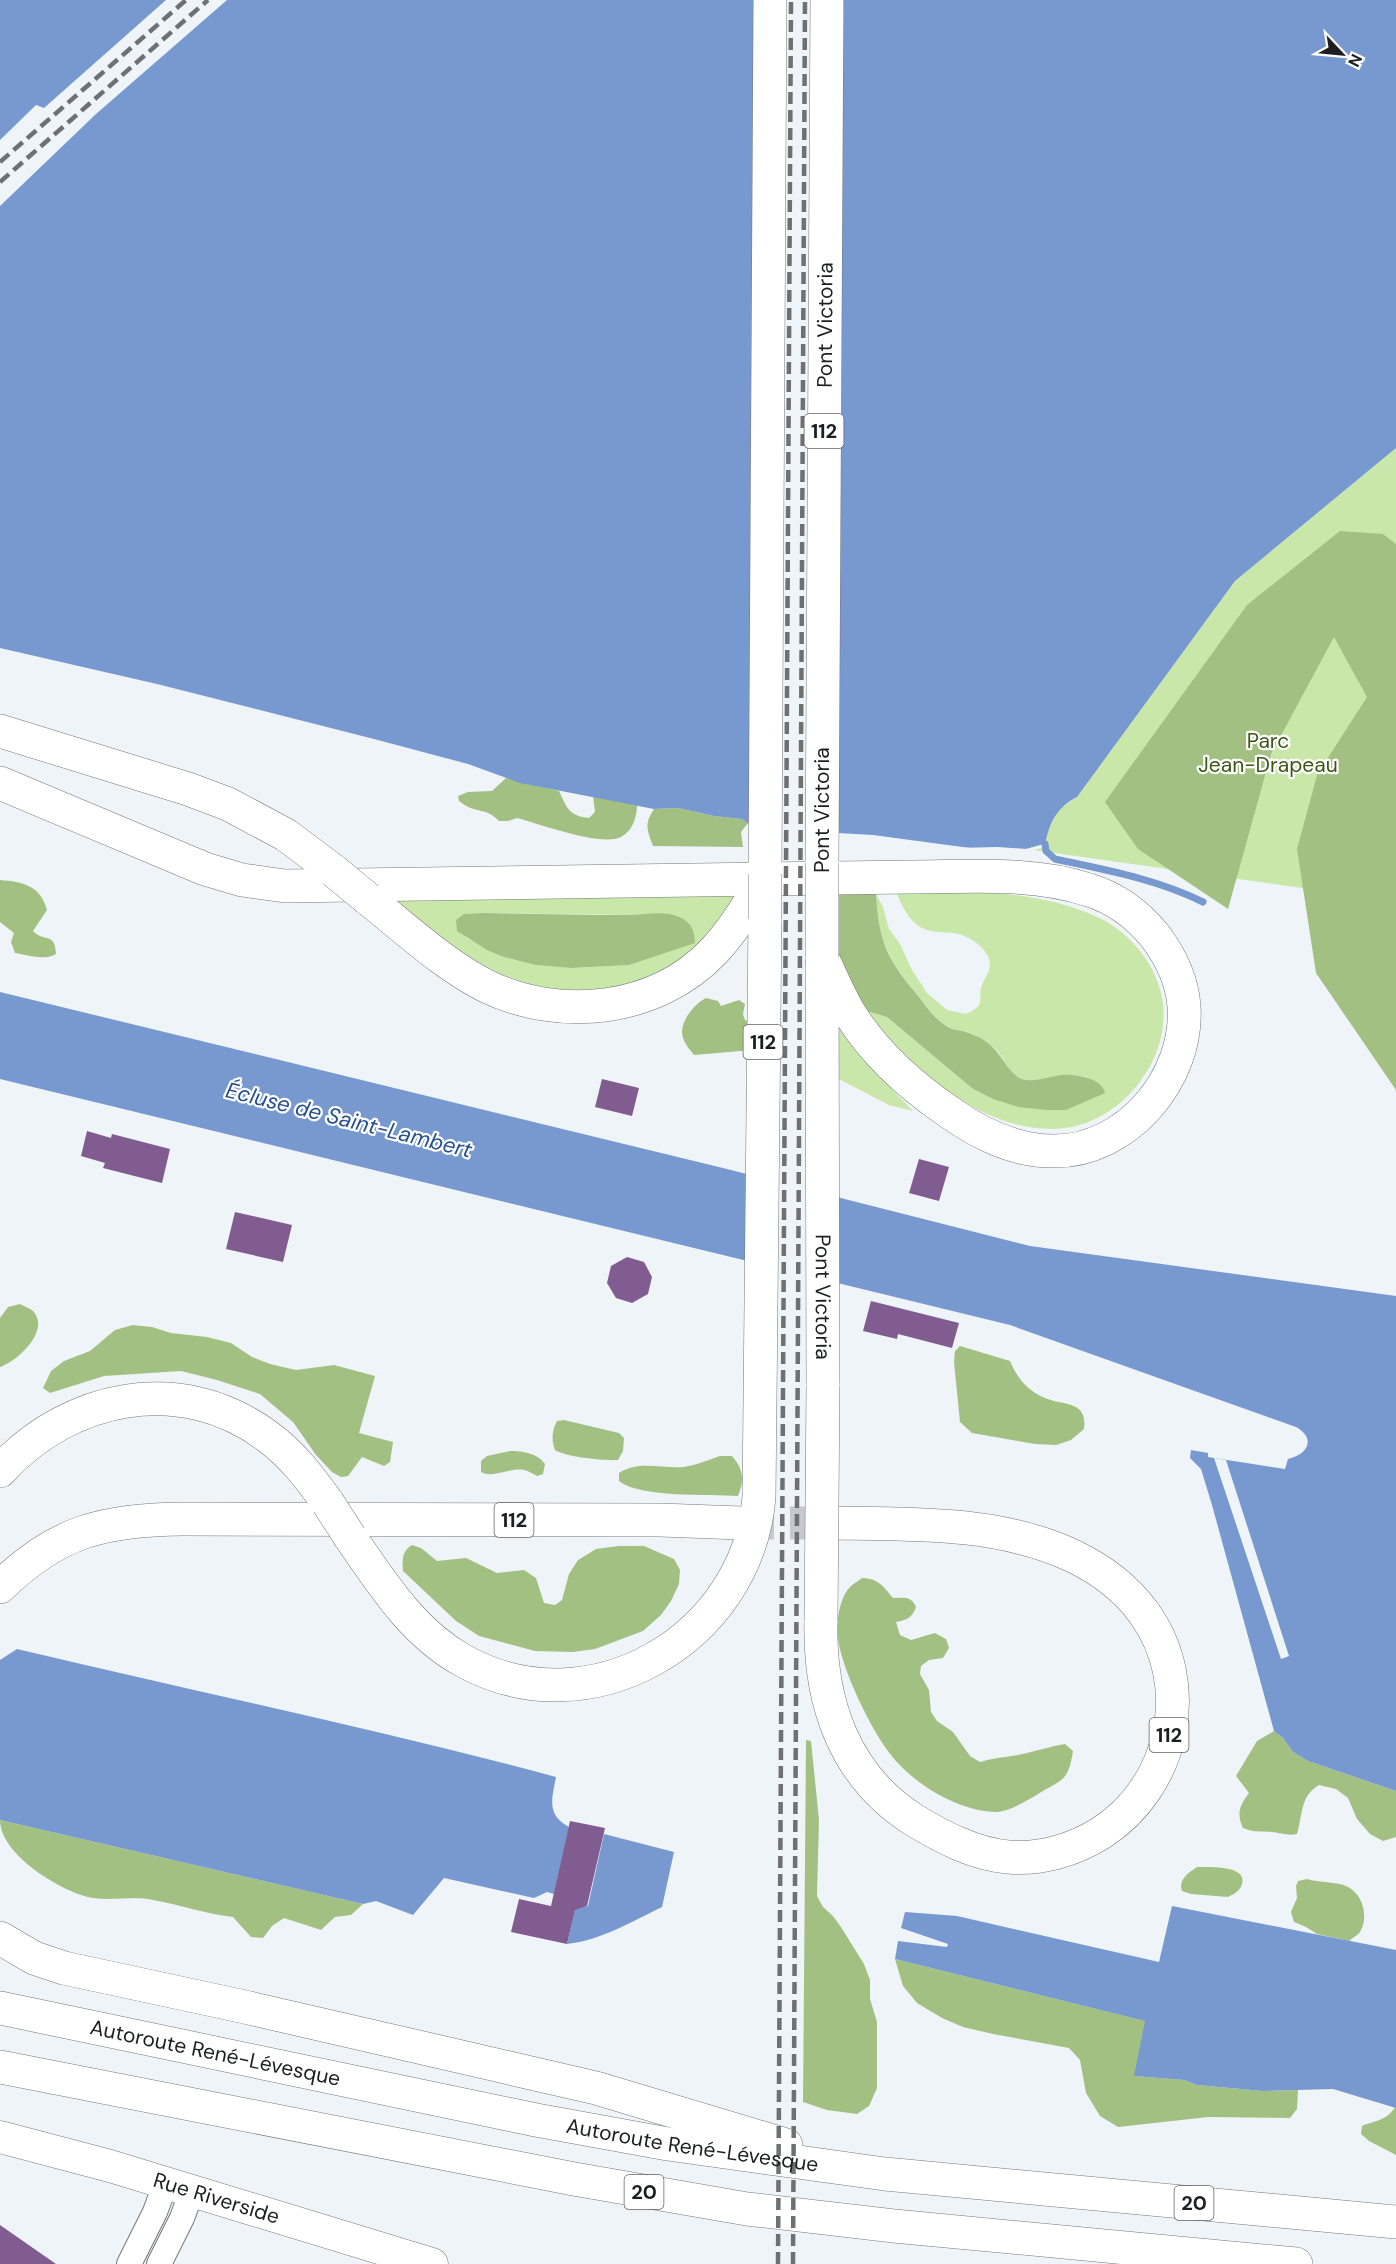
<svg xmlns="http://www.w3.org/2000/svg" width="1396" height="2264" font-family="'DM Sans',sans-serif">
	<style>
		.green { fill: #c9e7a9; fill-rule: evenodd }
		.forest { fill: #a3c083 }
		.water { fill: #7799d0 }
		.pier { fill: #eff4f9 }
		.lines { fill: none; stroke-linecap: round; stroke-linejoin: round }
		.stream { stroke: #7799d0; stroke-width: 7 }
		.building { fill: #815c90 }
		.primary-tunnel { stroke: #c5c9cd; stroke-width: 33; stroke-dasharray: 33 16; stroke-linecap: butt }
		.minor-casing { stroke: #73787c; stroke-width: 26 }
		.tertiary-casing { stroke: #73787c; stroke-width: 33 }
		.primary-casing { stroke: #73787c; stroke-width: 34 }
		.motorway-casing { stroke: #73787c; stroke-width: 34 }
		.minor { stroke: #fff; stroke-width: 24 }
		.tertiary { stroke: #fff; stroke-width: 32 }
		.primary { stroke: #fff; stroke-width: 33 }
		.motorway { stroke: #fff; stroke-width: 33 }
		.rail { stroke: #6e7174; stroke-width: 4.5; stroke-dasharray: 12 6; stroke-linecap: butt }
		.primary-bridge-casing { stroke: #73787c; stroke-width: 34; stroke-linecap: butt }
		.primary-bridge { stroke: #fff; stroke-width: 33 }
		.labels { text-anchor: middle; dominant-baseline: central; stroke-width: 4.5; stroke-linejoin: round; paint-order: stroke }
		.shield { fill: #fff; stroke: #606262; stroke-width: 1.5 }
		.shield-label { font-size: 20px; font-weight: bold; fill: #1c1e1f }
		.street-label { font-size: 21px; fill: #1c1e1f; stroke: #fff }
		.park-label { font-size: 21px; fill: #3d5717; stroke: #fff }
		.water-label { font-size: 22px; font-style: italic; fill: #265093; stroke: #fff }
	</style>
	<rect width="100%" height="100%" fill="#eff4f9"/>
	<path class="green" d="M 1396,448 L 1396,1094 L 1366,897 L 1026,849 L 1048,831 L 1059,809 L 1077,797 L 1235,581 Z
		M 896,891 C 963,892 1031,888 1093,915 C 1128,929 1159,966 1163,1004 C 1170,1065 1115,1129 1053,1129 C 977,1130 909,1064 863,1010 L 887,1017 L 973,1089 L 993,1099 L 1018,1107 L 1104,1090 C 1083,1061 1047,1086 1022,1079 C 1008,1075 1004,1054 992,1046 C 984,1039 974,1034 964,1031 C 958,1030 951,1030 946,1027 C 935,1019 927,1007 918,997 C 888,959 879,942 876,894 L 883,907 L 889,929 L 900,944 L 912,970 L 927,993 L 947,1010 L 966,1014 C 989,1004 976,999 982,985 C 985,977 990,973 990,964 C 989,948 968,935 954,933 C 943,932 932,933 922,928 C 909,921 901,905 896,891 Z
		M 739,895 C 726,912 714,930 700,945 C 686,960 664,970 645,978 C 624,987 612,988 588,990 C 508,996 451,946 392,898 ZM 485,913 L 633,915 L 670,914 L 681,917 L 690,924 L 629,965 L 571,968 L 535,965 L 504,957 L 465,937 Z
		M 834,1008 L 852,1045 L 865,1061 L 913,1111 L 889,1105 L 833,1076 Z"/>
	<path class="forest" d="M 1340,531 L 1383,534 L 1396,544 L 1396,1090 L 1316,973 L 1297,849 L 1317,775 L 1367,697 L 1334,637 L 1271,754 L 1228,909 L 1138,849 L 1105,802 L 1247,605 Z
		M 506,778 L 559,791 C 567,808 569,816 589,818 L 595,812 L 593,795 L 637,805 C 637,816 633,831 621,837 C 601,847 540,824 517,818 L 508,821 L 499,821 C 485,806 476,815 459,801 L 458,796 L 468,792 L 492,791 Z
		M 678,808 L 714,816 L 742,819 L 748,823 L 741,832 L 743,847 L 653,846 C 647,829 644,825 654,809 Z
		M 0,880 C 23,882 40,885 47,910 L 33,931 C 44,943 55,931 56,954 C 45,961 28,955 15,953 L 11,942 L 14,933 L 0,922 Z
		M 832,893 L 876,894 C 879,942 887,959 918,996 C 926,1007 935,1019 946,1026 C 951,1030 958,1030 963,1031 C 972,1034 981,1037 988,1043 C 1001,1052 1009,1075 1022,1079 C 1035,1083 1049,1076 1062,1075 C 1076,1074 1102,1078 1105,1093 L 1066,1110 L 1046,1110 L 1018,1107 L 993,1099 L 973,1089 L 887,1017 L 863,1010 L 841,961 L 837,947 Z
		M 485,913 C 533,914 581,915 629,915 C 645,915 664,910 680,917 C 692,923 694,930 695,943 L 629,965 L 571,968 L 535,965 L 504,957 L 487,950 L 457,931 L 456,920 L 464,914 Z
		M 706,998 L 718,1001 L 721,1006 L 739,1000 L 745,1004 L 743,1014 L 745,1020 L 753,1023 L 752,1050 L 694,1055 C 690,1050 685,1044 683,1038 C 678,1023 694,1004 706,998 Z
		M 20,1304 C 23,1306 30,1308 33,1311 C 51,1331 17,1361 0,1367 L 0,1318 L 8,1307 Z
		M 133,1325 L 152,1327 L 171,1333 L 207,1337 L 231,1343 L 252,1357 L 270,1364 L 296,1370 L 334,1365 L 375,1376 L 359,1433 L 393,1442 L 390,1462 L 384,1466 L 362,1457 L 348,1476 L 341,1477 L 332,1472 L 316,1455 L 293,1422 L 260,1394 L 217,1380 L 181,1371 L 104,1376 L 50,1393 L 43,1388 L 51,1371 L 64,1361 L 90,1351 L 115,1330 Z
		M 960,1346 L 1010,1361 C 1017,1378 1028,1391 1045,1398 C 1063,1406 1088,1400 1084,1429 L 1071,1440 L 1056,1445 L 1035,1444 L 972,1433 L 960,1422 L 954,1362 L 955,1351 Z
		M 564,1420 L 619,1433 L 624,1438 L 623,1451 L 618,1460 C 604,1461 566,1457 555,1450 C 551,1440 552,1430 557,1421 Z
		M 510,1451 C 523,1451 537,1453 545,1464 L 543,1474 L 537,1476 C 533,1474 529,1471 524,1470 C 509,1467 494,1479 481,1472 L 481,1461 L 487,1456 Z
		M 720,1456 L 732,1456 C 743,1469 745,1479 738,1496 C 709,1494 640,1498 619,1481 L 619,1473 C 639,1460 662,1469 684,1467 C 697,1465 708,1460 720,1456 Z
		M 412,1545 L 421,1548 L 437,1561 L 466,1558 L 497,1573 L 524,1570 L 536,1578 L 544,1603 L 555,1605 L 562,1600 L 569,1574 L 578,1560 L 596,1549 L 618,1546 L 644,1546 L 674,1559 L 680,1570 L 679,1584 L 671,1601 L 661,1615 L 643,1631 L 595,1649 L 573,1652 L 535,1651 L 479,1636 L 456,1621 L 403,1571 C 402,1560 402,1551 412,1545 Z
		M 862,1578 C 878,1578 884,1587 893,1598 C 905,1598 911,1596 916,1607 C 912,1618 907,1620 896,1622 L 900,1635 L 911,1640 L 935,1633 L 946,1639 L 949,1648 L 943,1658 L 929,1660 L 921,1666 L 920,1674 L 929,1690 L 931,1712 L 937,1721 L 953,1732 L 970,1756 L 980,1762 C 996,1757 1012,1757 1027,1753 C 1040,1750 1052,1746 1065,1744 L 1073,1751 C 1068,1784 1061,1779 1035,1796 C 1024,1802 1010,1811 997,1812 C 960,1812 913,1784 891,1755 C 872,1732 841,1668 838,1638 C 836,1623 839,1597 851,1586 C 854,1583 859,1581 862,1578 Z
		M 1274,1731 L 1283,1738 L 1293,1752 L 1308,1761 L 1396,1791 L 1396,1837 L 1383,1841 L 1370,1834 L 1357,1819 L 1348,1798 L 1336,1789 L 1319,1785 C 1300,1796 1303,1814 1297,1834 C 1287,1836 1282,1833 1272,1832 C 1260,1831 1255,1833 1243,1828 C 1236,1813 1240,1805 1249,1793 L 1236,1776 L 1257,1741 Z
		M 806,1740 L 811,1741 L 819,1820 L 817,1896 L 823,1907 L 833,1916 L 841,1927 L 864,1964 L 870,1980 L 870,1999 L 877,2022 L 877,2088 L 869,2106 L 857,2114 L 827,2110 L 803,2102 Z
		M 0,1820 L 363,1904 L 351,1915 L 335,1917 L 321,1930 L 284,1918 L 272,1926 L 263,1938 L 251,1937 L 233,1917 C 205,1914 181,1905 153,1900 C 133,1896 113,1901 93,1898 C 63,1893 0,1855 0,1820 Z
		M 1197,1867 C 1208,1867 1248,1865 1242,1884 C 1240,1891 1234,1894 1228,1897 L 1191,1894 L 1182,1891 C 1178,1880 1188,1873 1197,1867 Z
		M 1307,1879 C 1319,1883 1337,1881 1348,1887 C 1363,1894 1369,1918 1360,1932 C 1358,1935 1352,1938 1349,1941 L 1317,1934 L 1306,1927 L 1294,1922 L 1291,1912 L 1297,1898 L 1296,1886 L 1298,1881 Z
		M 895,1959 L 1146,2021 L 1135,2076 L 1184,2080 L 1197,2085 L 1263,2091 L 1298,2090 L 1297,2109 L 1290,2118 L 1208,2117 L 1118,2127 L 1100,2116 L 1086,2093 L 1080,2060 L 1069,2048 L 993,2034 L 963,2027 L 942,2018 L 917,2003 L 903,1986 Z
		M 1395,2107 L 1396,2108 L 1396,2155 L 1369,2141 L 1361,2134 L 1362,2126 C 1374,2121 1388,2120 1395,2107 Z"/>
	<path class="water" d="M 0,0 L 1396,0 L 1396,448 L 1235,581 L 1077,797 C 1057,807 1050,822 1045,844 L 1026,849 L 970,848 L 873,835 L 767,829 L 753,827 L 742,819 L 714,816 L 678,808 L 654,809 L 520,783 L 468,764 L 374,739 L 157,684 L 0,648 Z
		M 0,992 L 727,1169 L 1030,1246 L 1396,1296 L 1396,1791 L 1308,1761 L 1293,1752 L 1283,1738 L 1274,1731 L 1212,1505 L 1201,1469 L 1190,1458 L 1191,1450 L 1208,1453 L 1208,1457 L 1285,1469 L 1288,1459 C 1307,1455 1317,1439 1296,1427 L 1010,1325 L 0,1079 Z
		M 17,1649 C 197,1692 378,1729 556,1777 C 552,1798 546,1815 569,1827 L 554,1894 L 547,1892 L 534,1898 L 444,1878 L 413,1915 L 376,1901 L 363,1904 L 0,1820 L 0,1660 Z
		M 604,1834 L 674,1852 L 662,1907 C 631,1922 601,1940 567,1944 L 575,1909 L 588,1906 Z
		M 1172,1906 L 1396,1950 L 1396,2108 L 1333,2089 L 1263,2091 L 1197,2085 L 1184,2080 L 1134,2076 L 1145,2021 L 895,1959 L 898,1941 L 947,1947 L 948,1944 L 901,1928 L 905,1912 L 957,1916 L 1159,1962 Z"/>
	<path class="pier" d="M 166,0 L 227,0 L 96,114 L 0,206 L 0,140 L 36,105 L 44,108 Z
		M 758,0 L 835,0 L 831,835 L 766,832 Z
		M 1048,843 L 1046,847 L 1026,852 L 955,848 L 998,847 L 1026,849 Z
		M 751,1172 L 832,1193 L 832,1285 L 750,1265 Z
		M 1214,1458 L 1226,1460 L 1289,1656 L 1281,1659 Z"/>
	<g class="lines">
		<path class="stream" d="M 1045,844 L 1046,851 L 1055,859 C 1106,870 1156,879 1203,902"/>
	</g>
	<path class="building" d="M 602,1079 L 639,1088 L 632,1116 L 595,1107 Z
		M 87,1131 L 111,1138 L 112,1134 L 170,1149 L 162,1183 L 103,1168 L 105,1163 L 81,1156 Z
		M 919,1159 L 949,1167 L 939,1201 L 909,1193 Z
		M 235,1212 L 292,1225 L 283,1262 L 226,1249 Z
		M 627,1257 L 644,1262 L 652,1277 L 648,1294 L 632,1303 L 616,1298 L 607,1283 L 611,1266 Z
		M 871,1301 L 959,1323 L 952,1348 L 898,1334 L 897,1339 L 863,1331 Z
		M 570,1821 L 605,1828 L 587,1906 L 575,1910 L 567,1944 L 511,1932 L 519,1899 L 551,1906 Z
		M 0,2225 L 56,2264 L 0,2264 Z"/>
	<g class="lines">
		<path class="primary-tunnel" d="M 741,1523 L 831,1523"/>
		<g class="minor-casing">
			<path id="minor" d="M 129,2264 L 155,2212 L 166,2182
				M 159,2264 L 182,2218 L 192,2191"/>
		</g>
		<g class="tertiary-casing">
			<g id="tertiary">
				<path id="s1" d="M 0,2137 L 110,2166 L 432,2264"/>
			</g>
		</g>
		<g class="primary-casing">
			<g id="primary">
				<path d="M 0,731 L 188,789 L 228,804 L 286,835 L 334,871"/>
				<path d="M 0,783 L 205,869 L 242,880 L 285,886 L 909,877 C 968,877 1033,871 1089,890 C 1115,898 1138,915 1155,936 C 1171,957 1182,980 1184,1006 C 1189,1078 1127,1152 1053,1151 C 1014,1151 980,1134 949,1112 C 911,1086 875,1054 850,1014 C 839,996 831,976 822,957"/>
				<path id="s2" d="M 822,863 L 827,0"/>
				<path d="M 765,874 L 770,0"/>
				<path d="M 368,899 C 406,929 443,964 486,986 C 560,1022 656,1012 714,951 C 729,935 741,917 752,899"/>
				<path id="s3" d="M 822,965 L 823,1386"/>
				<path d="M 0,1471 C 69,1395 181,1372 267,1436 C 292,1454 310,1478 328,1503"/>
				<path d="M 350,1537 C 382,1583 412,1632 462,1660 C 589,1732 748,1639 759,1497 L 765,919"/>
				<path d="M 0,1587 C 58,1530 105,1520 184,1519 L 660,1520 L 741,1523"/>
				<path d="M 821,1621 C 819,1700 843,1775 914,1820 C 942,1837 974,1854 1008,1857 C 1040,1860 1074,1850 1101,1833 C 1174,1786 1196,1685 1144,1613 C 1126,1588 1100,1569 1073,1556 C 999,1521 910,1524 831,1523"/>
			</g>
		</g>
		<g class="motorway-casing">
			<g id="motorway">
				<path d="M 0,1938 L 34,1958 L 64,1968 L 245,2007 L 596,2088 L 786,2145"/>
				<path id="s4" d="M 0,2008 L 536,2120 L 668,2144 L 885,2174 L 1396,2222"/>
				<path d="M 0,2067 L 574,2179 L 747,2209 L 894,2226 L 1296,2264"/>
			</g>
		</g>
		<use href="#minor" class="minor"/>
		<use href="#tertiary" class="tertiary"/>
		<use href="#primary" class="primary"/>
		<use href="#motorway" class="motorway"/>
		<path class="rail" d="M 0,162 L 186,0
			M 0,182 L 208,0
			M 778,2264 L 791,0
			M 793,2264 L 805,0"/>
		<g class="primary-bridge-casing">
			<path id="primary-bridge" d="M 822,863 L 822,957
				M 334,871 L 368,899
				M 765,919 L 765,874
				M 328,1503 L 350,1537
				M 821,1621 L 823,1386"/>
		</g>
		<use href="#primary-bridge" class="primary-bridge"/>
	</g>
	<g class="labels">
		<g class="shield">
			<rect x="804.5" y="414" width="39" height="34" rx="4.5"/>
			<rect x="743.5" y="1025" width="39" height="34" rx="4.5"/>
			<rect x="494.5" y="1503" width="39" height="34" rx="4.5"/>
			<rect x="1149.5" y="1718" width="39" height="34" rx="4.5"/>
			<rect x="624.5" y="2175" width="39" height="34" rx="4.5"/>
			<rect x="1174.5" y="2186" width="39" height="34" rx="4.5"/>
		</g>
		<g class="shield-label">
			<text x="824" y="431">112</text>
			<text x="763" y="1042">112</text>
			<text x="514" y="1520">112</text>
			<text x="1169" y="1735">112</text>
			<text x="644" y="2192">20</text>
			<text x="1194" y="2203">20</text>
		</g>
		<g class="street-label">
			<text stroke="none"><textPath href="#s2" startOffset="538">Pont Victoria</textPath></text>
			<text transform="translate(822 810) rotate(-90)">Pont Victoria</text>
			<text stroke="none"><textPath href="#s3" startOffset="332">Pont Victoria</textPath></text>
			<text stroke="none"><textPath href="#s4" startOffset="220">Autoroute René-Lévesque</textPath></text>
			<text stroke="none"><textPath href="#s4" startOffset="706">Autoroute René-Lévesque</textPath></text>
			<text stroke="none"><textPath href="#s1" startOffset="225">Rue Riverside</textPath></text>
		</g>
		<g class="park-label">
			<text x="1268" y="741">Parc<tspan x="1268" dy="24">Jean-Drapeau</tspan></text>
		</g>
		<g class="water-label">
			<text transform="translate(349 1120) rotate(14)">Écluse de Saint-Lambert</text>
		</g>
	</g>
	<g transform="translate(1342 54) rotate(116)" stroke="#ffffff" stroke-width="4.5" paint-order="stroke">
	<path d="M0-4.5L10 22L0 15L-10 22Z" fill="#1c1e1f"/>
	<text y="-9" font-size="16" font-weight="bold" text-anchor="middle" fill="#1c1e1f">N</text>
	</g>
</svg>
